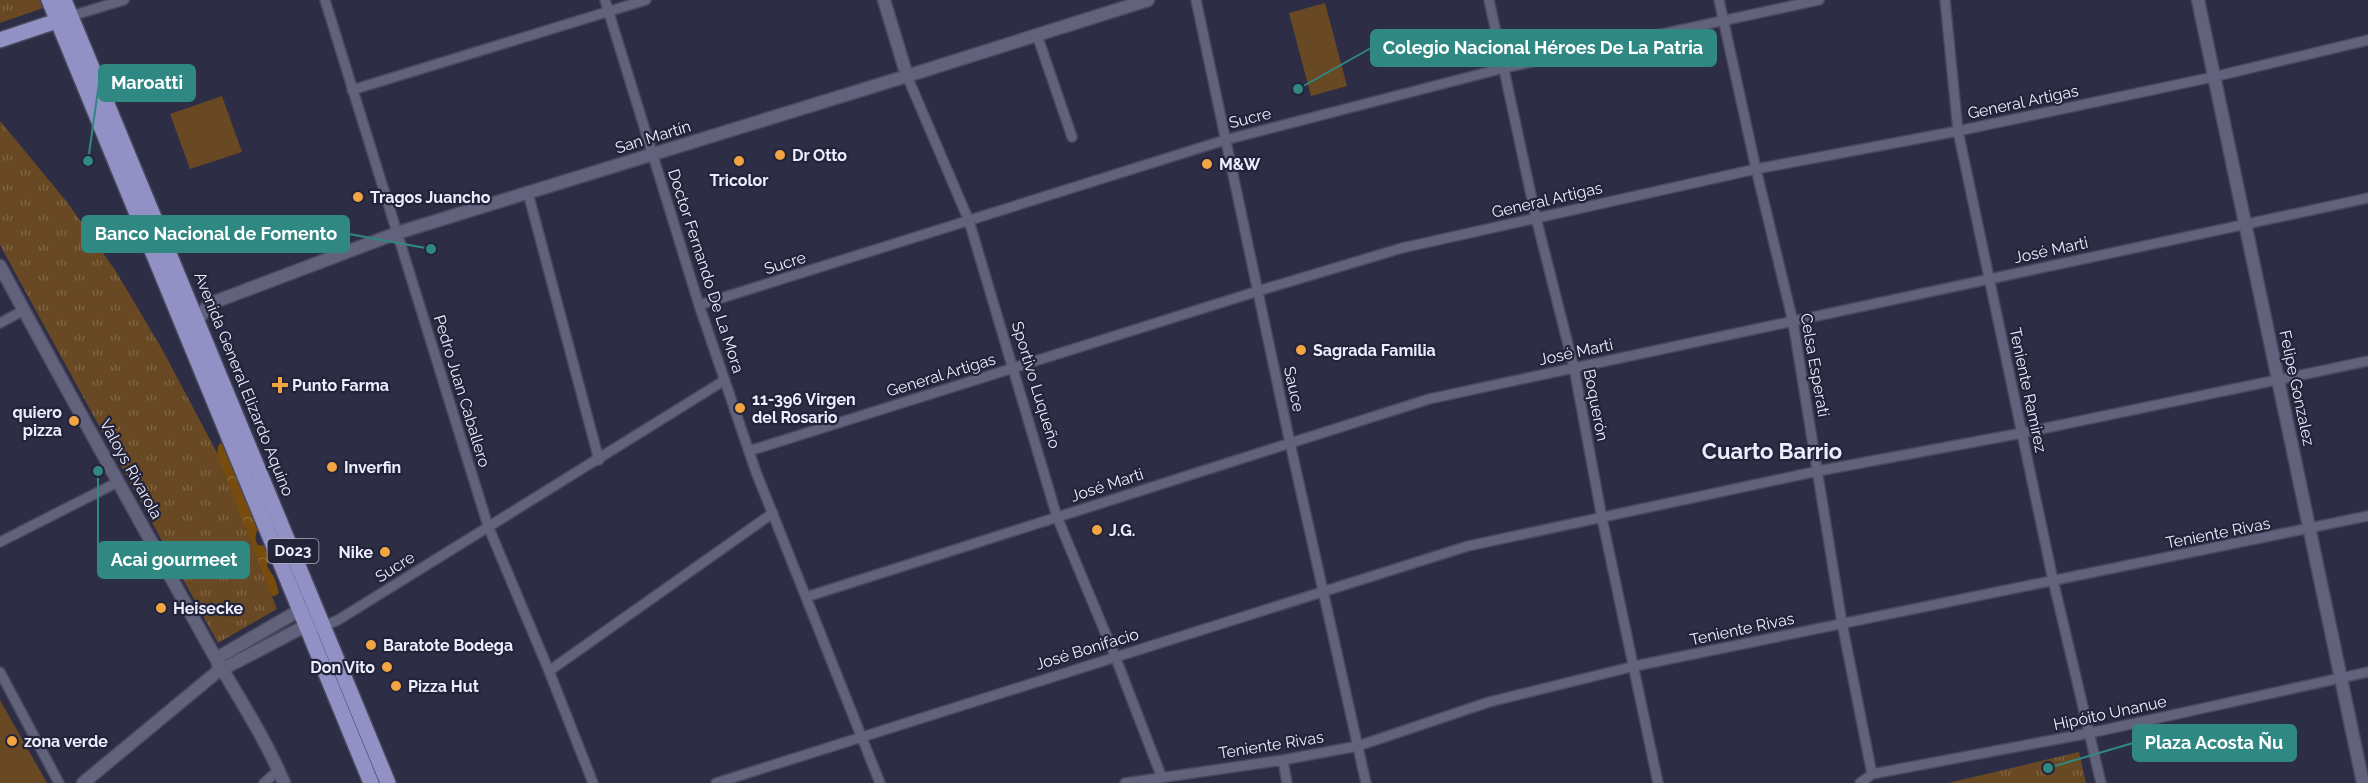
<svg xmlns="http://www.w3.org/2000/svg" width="2368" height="783" font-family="Raleway,sans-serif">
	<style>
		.green { fill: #694924 }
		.forest { fill: url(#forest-crowns) }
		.park { fill: url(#park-tufts) }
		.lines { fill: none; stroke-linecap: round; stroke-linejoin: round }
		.minor-casing { stroke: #49485d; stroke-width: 12 }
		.tertiary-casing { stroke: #49485d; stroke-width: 15 }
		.primary-casing { stroke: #49485d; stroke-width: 18 }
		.minor { stroke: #62627d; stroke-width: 9 }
		.tertiary { stroke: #62627d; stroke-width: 12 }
		.primary { stroke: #9191c5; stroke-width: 15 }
		.poi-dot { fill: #f2a542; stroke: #23233a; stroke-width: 2 }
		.labels { text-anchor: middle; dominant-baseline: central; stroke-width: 4.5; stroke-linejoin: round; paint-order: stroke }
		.shield { fill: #23233a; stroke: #b0b0c2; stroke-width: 1.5 }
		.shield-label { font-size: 15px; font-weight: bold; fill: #ecedfd }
		.street-label { font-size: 16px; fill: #ecedfd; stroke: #23233a }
		.poi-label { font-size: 16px; font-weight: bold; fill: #ecedfd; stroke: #23233a; text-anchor: start }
		.district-label { font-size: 22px; font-weight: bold; fill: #ecedfd; stroke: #23233a }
		.leader { fill: none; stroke: #308883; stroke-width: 2 }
		.callout-dot { fill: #308883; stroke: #23233a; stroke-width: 2 }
		.callout { fill: #308883; stroke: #308883; stroke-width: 2 }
		.callout-label { font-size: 18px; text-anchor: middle; font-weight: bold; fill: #fff }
	</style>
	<defs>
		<pattern id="forest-crowns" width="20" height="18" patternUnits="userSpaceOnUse" patternTransform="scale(1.5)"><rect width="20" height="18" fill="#784c0d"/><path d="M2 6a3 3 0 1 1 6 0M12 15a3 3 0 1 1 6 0" fill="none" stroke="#8b6631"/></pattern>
		<pattern id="park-tufts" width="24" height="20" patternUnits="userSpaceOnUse" patternTransform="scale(1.5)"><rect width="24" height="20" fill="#694924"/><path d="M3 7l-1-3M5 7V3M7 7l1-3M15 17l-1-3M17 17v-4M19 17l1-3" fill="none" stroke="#7f6445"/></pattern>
	</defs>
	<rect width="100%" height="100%" fill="#2d2d45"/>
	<path class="green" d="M 0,0 L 43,0 L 46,7 L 0,23 Z
		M 1325,3 L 1347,86 L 1311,96 L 1289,13 Z
		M 222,96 L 242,152 L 190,169 L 170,114 Z
		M 0,700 L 47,783 L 0,783 Z"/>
	<path class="forest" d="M 222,442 L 226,444 C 238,472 243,496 259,522 C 259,531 252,536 258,545 L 268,546 L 270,551 L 267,566 L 275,579 L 279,593 L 275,596 L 270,596 L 217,456 L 218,446 Z"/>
	<path class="park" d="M 0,0 L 42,0 L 0,16 Z
		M 0,121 L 67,202 L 115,270 L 162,349 L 216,451 L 277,609 L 218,643 L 0,245 Z
		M 2079,752 L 2086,783 L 1948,783 Z"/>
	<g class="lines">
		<g class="minor-casing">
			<path id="minor" d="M 325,0 L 488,526 L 549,671 L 593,783
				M 605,0 L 699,305 L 756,472 L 880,783
				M 1196,0 L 1290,443 L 1366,783
				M 1489,0 L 1536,218 L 1574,368 L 1602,518 L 1658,783
				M 1719,0 L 1756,169 L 1793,322 L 1842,623 L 1872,774
				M 1945,0 L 1958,131 L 2053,580 L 2101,783
				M 71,16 L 124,0
				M 1037,35 L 1072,137
				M 907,76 L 969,221 L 1057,517 L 1115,656 L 1162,778
				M 352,90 L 646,0
				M 528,193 L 599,460
				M 699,305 L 1225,140 L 1504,68 L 1819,0
				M 0,323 L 24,310
				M 749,451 L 1258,291 L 1402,248 L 1756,169 L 1958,131 L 2213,77 L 2368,40
				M 0,542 L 118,482
				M 806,597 L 1429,399 L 2368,198
				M 324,626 L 338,620 L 725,380
				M 549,671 L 773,513
				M 0,672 L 59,783
				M 1283,760 L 1287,783
				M 264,783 L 279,770
				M 716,783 L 1468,546 L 1818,471 L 2022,433 L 2368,361
				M 1125,783 L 1283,760 L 1358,746 L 1489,702 L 1635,666 L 2368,516
				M 1860,783 L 1872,774 L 2090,733 L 2368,672"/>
		</g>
		<g class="tertiary-casing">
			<path id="tertiary" d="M 884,0 L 907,76
				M 2198,0 L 2363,783
				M 0,266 C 66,389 134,510 201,632 C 228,682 262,730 284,783
				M 193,327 L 209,304 L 397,233 L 907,76 L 1148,0
				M 218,665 L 217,658 L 300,610 L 307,615
				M 83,783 L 217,672 L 307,625 L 315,626"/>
		</g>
		<g class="primary-casing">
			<path id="primary" d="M 49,0 L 371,783
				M 64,0 L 388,783
				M 0,40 L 66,18"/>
		</g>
		<use href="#minor" class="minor"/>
		<use href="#tertiary" class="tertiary"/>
		<use href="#primary" class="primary"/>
	</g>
	<g class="poi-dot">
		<circle cx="780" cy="155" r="6"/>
		<circle cx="739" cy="161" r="6"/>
		<circle cx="1207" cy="164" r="6"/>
		<circle cx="358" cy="197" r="6"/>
		<circle cx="1301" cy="350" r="6"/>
		<path d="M277 376h6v6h6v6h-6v6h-6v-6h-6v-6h6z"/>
		<circle cx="740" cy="408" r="6"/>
		<circle cx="74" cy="421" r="6"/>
		<circle cx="332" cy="467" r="6"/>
		<circle cx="1097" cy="530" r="6"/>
		<circle cx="385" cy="552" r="6"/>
		<circle cx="161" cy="608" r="6"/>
		<circle cx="371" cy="645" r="6"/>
		<circle cx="387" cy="667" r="6"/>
		<circle cx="396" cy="686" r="6"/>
		<circle cx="12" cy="741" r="6"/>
	</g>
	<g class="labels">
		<rect class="shield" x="267.5" y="539" width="51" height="24" rx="4.5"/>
		<g class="shield-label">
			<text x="293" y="551">D023</text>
		</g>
		<g class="street-label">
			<text transform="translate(2023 102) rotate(-12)">General Artigas</text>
			<text transform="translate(1250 118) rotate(-14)">Sucre</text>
			<text transform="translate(653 137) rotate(-17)">San Martín</text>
			<text transform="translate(1547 200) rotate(-13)">General Artigas</text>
			<text transform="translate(2051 250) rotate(-12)">José Marti</text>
			<text transform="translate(785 263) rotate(-17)">Sucre</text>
			<text transform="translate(706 271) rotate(72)">Doctor Fernando De La Mora</text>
			<text transform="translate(1576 352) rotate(-12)">José Marti</text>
			<text transform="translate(1815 365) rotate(80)">Celsa Esperati</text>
			<text transform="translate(941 375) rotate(-17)">General Artigas</text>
			<text transform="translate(244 384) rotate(68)">Avenida General Elizardo Aquino</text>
			<text transform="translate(1036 385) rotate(73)">Sportivo Luqueño</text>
			<text transform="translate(2297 388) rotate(78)">Felipe Gonzalez</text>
			<text transform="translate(1294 389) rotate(78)">Sauce</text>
			<text transform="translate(2028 390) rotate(78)">Teniente Ramirez</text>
			<text transform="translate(462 391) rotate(73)">Pedro Juan Caballero</text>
			<text transform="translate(1596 405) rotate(79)">Boquerón</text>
			<text transform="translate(131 469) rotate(61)">Valoys Rivarola</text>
			<text transform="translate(1107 485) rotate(-18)">José Marti</text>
			<text transform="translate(2218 533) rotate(-11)">Teniente Rivas</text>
			<text transform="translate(395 567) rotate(-32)">Sucre</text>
			<text transform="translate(1742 629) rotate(-12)">Teniente Rivas</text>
			<text transform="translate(1087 649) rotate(-17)">José Bonifacio</text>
			<text transform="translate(2110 713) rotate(-12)">Hipóito Unanue</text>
			<text transform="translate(1271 745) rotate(-9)">Teniente Rivas</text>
		</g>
		<g class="poi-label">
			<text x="792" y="155">Dr Otto</text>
			<text x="1219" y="164">M&amp;W</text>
			<text x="739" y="180" text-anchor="middle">Tricolor</text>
			<text x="370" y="197">Tragos Juancho</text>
			<text x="1313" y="350">Sagrada Familia</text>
			<text x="292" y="385">Punto Farma</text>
			<text x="752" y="399">11-396 Virgen<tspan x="752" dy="18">del Rosario</tspan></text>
			<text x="62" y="412" text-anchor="end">quiero<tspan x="62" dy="18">pizza</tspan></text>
			<text x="344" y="467">Inverfin</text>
			<text x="1109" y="530">J.G.</text>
			<text x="373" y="552" text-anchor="end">Nike</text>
			<text x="173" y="608">Heisecke</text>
			<text x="383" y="645">Baratote Bodega</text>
			<text x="375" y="667" text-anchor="end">Don Vito</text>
			<text x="408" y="686">Pizza Hut</text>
			<text x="24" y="741">zona verde</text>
		</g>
		<g class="district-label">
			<text x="1772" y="451">Cuarto Barrio</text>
		</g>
	</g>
	<path class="leader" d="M1298 89L1371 48M88 161L99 83M431 249L349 234M98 471L98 560M2048 768L2133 743"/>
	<g class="callout-dot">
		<circle cx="1298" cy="89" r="6"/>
		<circle cx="88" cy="161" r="6"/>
		<circle cx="431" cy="249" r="6"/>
		<circle cx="98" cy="471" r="6"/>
		<circle cx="2048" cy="768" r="6"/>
	</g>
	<g class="callout">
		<rect x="1371" y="30" width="345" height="36" rx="6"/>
		<rect x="99" y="65" width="96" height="36" rx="6"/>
		<rect x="82" y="216" width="267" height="36" rx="6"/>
		<rect x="98" y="542" width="151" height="36" rx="6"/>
		<rect x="2133" y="725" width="163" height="36" rx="6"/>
	</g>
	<g class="callout-label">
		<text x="1543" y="54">Colegio Nacional Héroes De La Patria</text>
		<text x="147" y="89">Maroatti</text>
		<text x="216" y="240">Banco Nacional de Fomento</text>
		<text x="174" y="566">Acai gourmeet</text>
		<text x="2214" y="749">Plaza Acosta Ñu</text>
	</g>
</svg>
